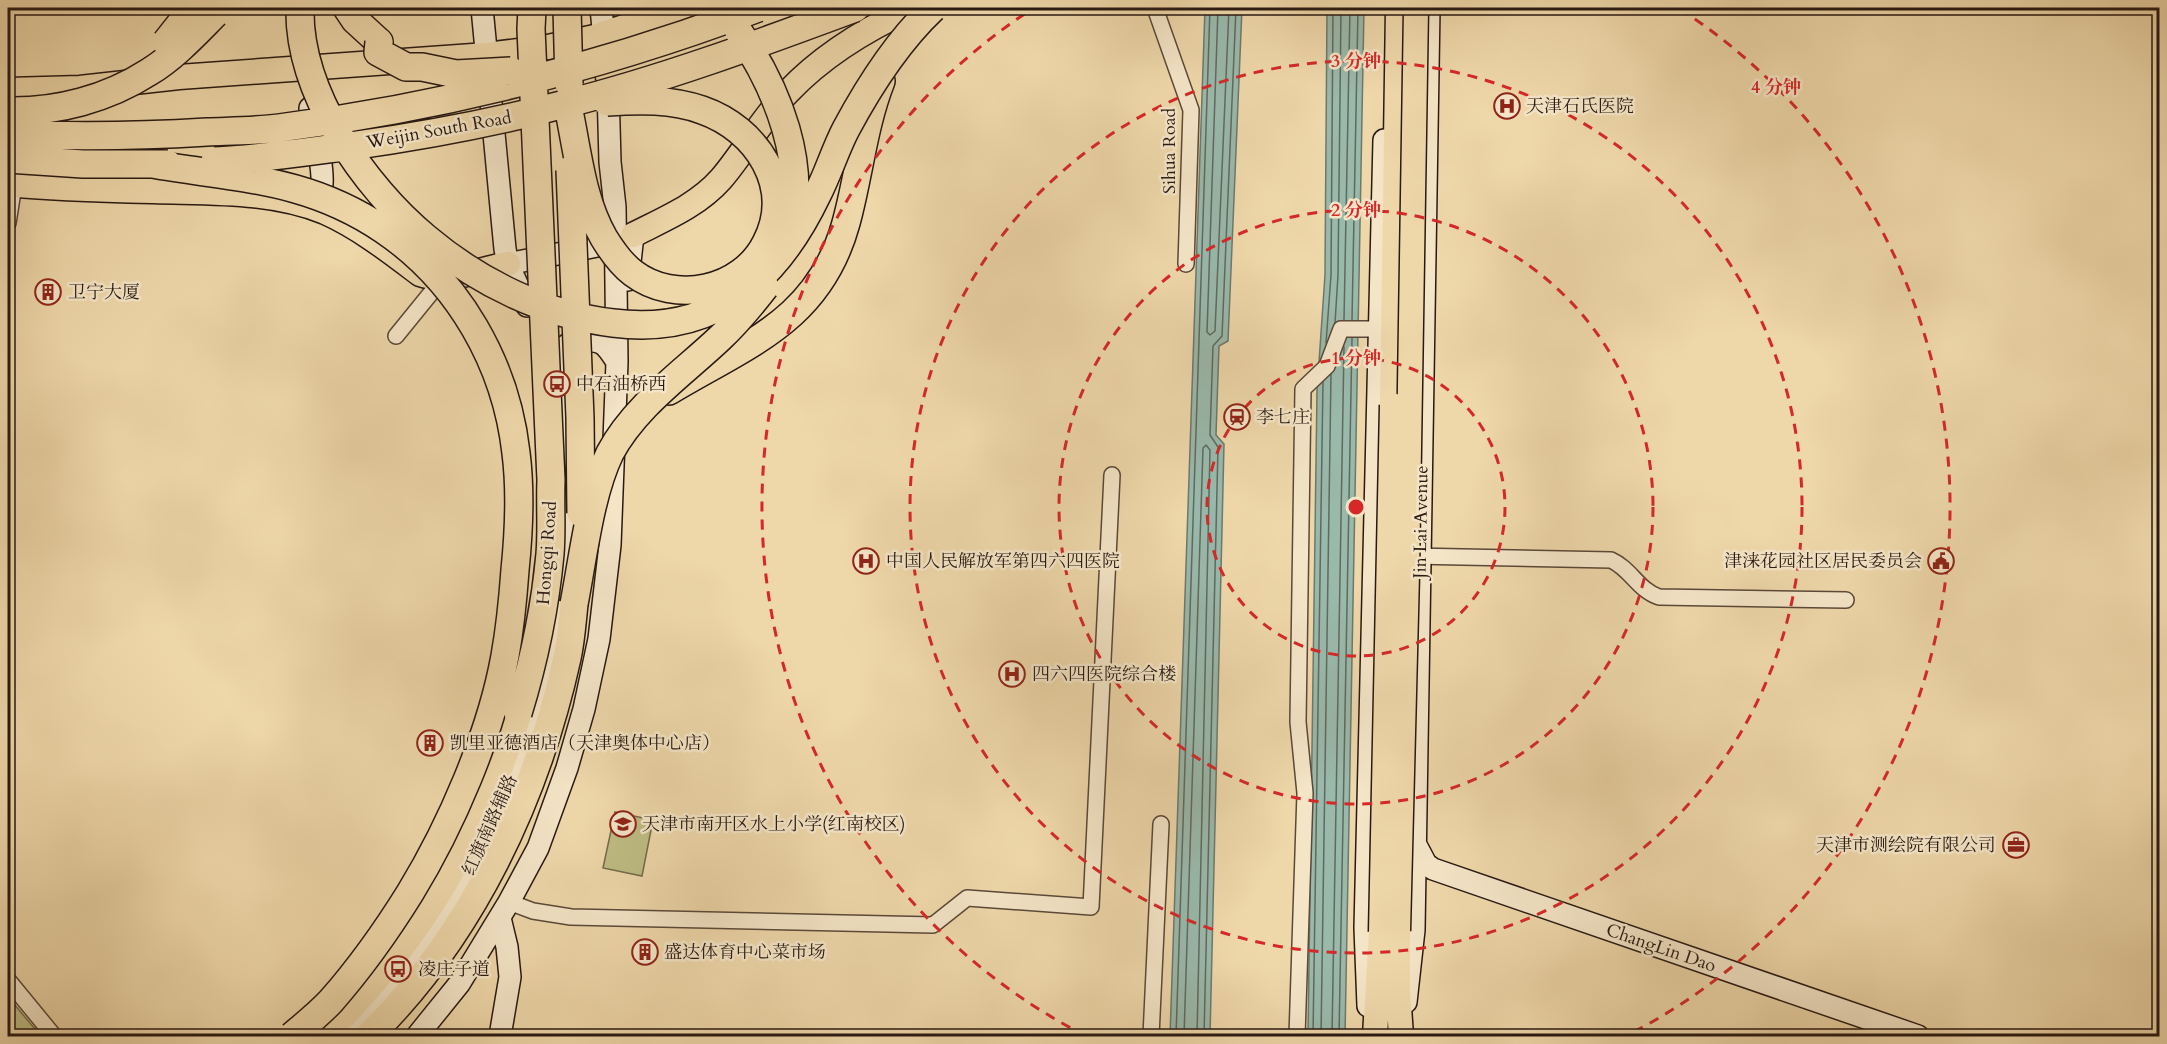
<svg xmlns="http://www.w3.org/2000/svg" width="2167" height="1044" font-family="Cardo,'Noto Serif SC',serif">
	<style>
		.green { fill: #bebd84; stroke: #736b4c; stroke-width: 1.5 }
		.water { fill: #99b9ab; stroke: #6c796e; stroke-width: 1.5 }
		.lines { fill: none; stroke-linecap: round; stroke-linejoin: round }
		.shore { stroke: #60695f; stroke-width: 1.5 }
		.street-casing { stroke: #5a4838; stroke-width: 18 }
		.secondary-casing { stroke: #281913; stroke-width: 24 }
		.primary-casing { stroke: #281913; stroke-width: 27 }
		.highway-casing { stroke: #281913; stroke-width: 30 }
		.street { stroke: #f4e5c7; stroke-width: 15 }
		.secondary { stroke: #f4e5c7; stroke-width: 21 }
		.primary { stroke: #eed7a9; stroke-width: 24 }
		.highway { stroke: #eed7a9; stroke-width: 27 }
		.primary-bridge-casing { stroke: #281913; stroke-width: 27; stroke-linecap: butt }
		.highway-bridge-casing { stroke: #281913; stroke-width: 30; stroke-linecap: butt }
		.primary-bridge { stroke: #eed7a9; stroke-width: 24 }
		.highway-bridge { stroke: #eed7a9; stroke-width: 27 }
		.ring { fill: none; stroke: #d62828; stroke-width: 3; stroke-dasharray: 10 8 }
		.labels { text-anchor: middle; dominant-baseline: central; stroke-width: 5; stroke-linejoin: round; paint-order: stroke }
		.poi-label { font-size: 18px; fill: #281913; stroke: #f4e5c7; text-anchor: start }
		.street-label { font-size: 18px; fill: #281913; stroke: #f4e5c7 }
		.centre { fill: #d62828; stroke: #f4e5c7; stroke-width: 3 }
		.ring-label { font-size: 18px; text-anchor: middle; font-weight: bold; fill: #d62828; stroke: #f4e5c7; stroke-width: 5; stroke-linejoin: round; paint-order: stroke }
	</style>
	<rect width="100%" height="100%" fill="#eed7a9"/>
	<filter id="stains"><feTurbulence type="fractalNoise" baseFrequency=".00333" numOctaves="4"/><feColorMatrix values="0 0 0 0 .2 0 0 0 0 .09 0 0 0 0 .02 0 0 0 .5 -.17"/></filter>
	<radialGradient id="worn" r=".72"><stop offset=".6" stop-color="#630" stop-opacity="0"/><stop offset="1" stop-color="#630" stop-opacity=".3"/></radialGradient>
	<path class="green" d="M 615,812 L 653,820 L 642,876 L 603,868 Z
		M 8,997 L 41,1036 L 8,1036 Z"/>
	<path class="water" d="M 1205,8 L 1242,8 L 1228,341 L 1219,346 L 1216,435 L 1224,444 L 1210,1036 L 1170,1036 Z
		M 1327,8 L 1364,8 L 1345,1036 L 1308,1036 L 1317,391 L 1325,275 Z"/>
	<g class="lines">
		<path class="shore" d="M 1218,8 L 1207,332 L 1210,335 L 1215,331 L 1229,8
			M 1344,320 L 1350,8
			M 1352,320 L 1358,8
			M 1335,323 L 1338,275 L 1341,8
			M 1326,343 L 1331,275 L 1333,8
			M 1176,1036 L 1210,8
			M 1184,1036 L 1203,448 L 1206,445 L 1210,450 L 1197,1036
			M 1204,1036 L 1218,447 L 1210,435 L 1213,346 L 1222,336 L 1236,8
			M 1313,1036 L 1323,382
			M 1321,1036 L 1331,374
			M 1332,1036 L 1344,347
			M 1339,1036 L 1352,338"/>
		<g class="street-casing">
			<path id="street" d="M 1155,8 L 1191,110 L 1186,264
				M 8,223 L 14,185
				M 396,336 L 435,288
				M 1412,556 L 1611,560 C 1631,569 1638,590 1659,597 L 1846,600
				M 509,902 L 533,911 L 571,917 L 933,925 L 967,898 L 1091,907 L 1112,475
				M 8,980 L 54,1036
				M 1151,1036 L 1161,824
				M 1297,1036 L 1305,793 L 1298,722 L 1303,389 L 1327,366 L 1341,329 L 1380,329"/>
		</g>
		<g class="secondary-casing">
			<path id="secondary" d="M 482,8 L 505,249 L 508,264 L 527,306
				M 601,8 L 605,49
				M 308,204 C 313,201 319,198 321,192 C 326,173 314,128 310,108
				M 508,264 L 602,245 L 633,235 L 628,280
				M 564,347 C 570,342 574,342 582,341 C 603,339 606,345 617,362
				M 1416,845 L 1426,864 L 1433,869 L 1918,1036
				M 500,918 L 507,947 L 510,977 L 500,1036
				M 1406,1002 L 1414,930 L 1429,8
				M 1368,1006 L 1365,928 L 1384,140
				M 341,1036 C 438,956 494,839 531,721 C 544,680 557,637 562,593 C 569,523 565,451 562,380 L 560,363 L 545,339
				M 417,1036 L 459,984 L 509,902 L 538,848 L 567,768 L 584,709 L 599,639 L 610,545 L 617,362 L 615,207 L 610,162 L 608,89"/>
		</g>
		<g class="primary-casing">
			<path id="primary" d="M 608,77 L 716,43 L 815,8
				M 8,90 L 80,88 L 179,77 L 487,55 L 548,47 L 604,35
				M 8,184 C 56,189 105,190 153,191 C 210,193 271,190 325,212 C 359,227 391,252 420,274 C 447,284 481,269 508,264
				M 633,235 C 664,219 697,206 721,179 C 745,151 762,118 788,92 C 823,55 866,29 912,8
				M 1392,405 L 1398,8
				M 1398,931 L 1398,992 L 1401,1036
				M 1375,1036 L 1381,932"/>
		</g>
		<g class="highway-casing">
			<path id="highway" d="M 347,8 L 355,20 L 379,42
				M 604,35 L 688,8
				M 669,391 C 747,344 819,321 846,223 C 859,176 863,127 881,81
				M 322,1036 C 418,942 478,841 518,713
				M 369,1036 C 472,935 536,798 567,658 C 571,640 572,622 574,604"/>
		</g>
		<use href="#street" class="street"/>
		<use href="#secondary" class="secondary"/>
		<use href="#primary" class="primary"/>
		<use href="#highway" class="highway"/>
		<g class="primary-bridge-casing">
			<path id="primary-bridge" d="M 1398,931 L 1407,574 L 1416,8
				M 1381,932 L 1392,405"/>
		</g>
		<g class="highway-bridge-casing">
			<path id="highway-bridge" d="M 300,8 C 298,92 364,187 426,238 C 478,282 545,315 613,323 C 713,336 776,281 817,195 C 828,174 835,150 846,129 C 869,86 898,41 933,8
				M 567,8 L 569,84
				M 739,32 C 778,90 808,164 789,233
				M 166,42 L 193,8
				M 379,42 L 378,52 L 406,67 L 422,67 L 456,74 L 511,71
				M 8,111 C 57,112 107,99 149,72 C 174,57 195,34 215,14
				M 570,116 C 578,156 583,202 604,238 C 612,251 621,264 633,273 C 675,305 742,291 766,243 C 795,187 757,129 702,110 C 672,99 639,100 607,102
				M 8,134 C 74,137 141,136 207,132 C 231,131 256,131 279,128 C 443,107 604,66 758,8
				M 8,159 L 83,164 L 168,164
				M 215,161 C 261,159 306,152 351,146 C 422,136 492,123 561,105 C 661,80 758,44 855,8
				M 152,164 C 239,179 307,178 384,230 C 459,281 506,364 516,453 C 521,492 519,531 515,570 C 513,598 510,628 505,656 C 491,734 451,826 410,893 C 387,930 360,968 331,1001 C 319,1014 305,1025 292,1036
				M 570,170 L 580,418 L 581,513
				M 574,604 C 583,558 590,494 610,453 C 635,406 682,374 720,338 C 736,323 751,305 765,287
				M 518,713 C 534,661 545,609 550,554 C 552,530 550,505 551,480 L 531,29 L 532,8"/>
		</g>
		<use href="#primary-bridge" class="primary-bridge"/>
		<use href="#highway-bridge" class="highway-bridge"/>
	</g>
	<g class="ring">
		<circle cx="1356" cy="507" r="149"/>
		<circle cx="1356" cy="507" r="297"/>
		<circle cx="1356" cy="507" r="446"/>
		<path d="M1086 1036A594 594 0 0 1 1032 9M1680 9A594 594 0 0 1 1626 1036"/>
	</g>
	<defs>
		<g id="hospital-ring" transform="scale(1.35)"><circle r="9.5" fill="#f4e5c7" stroke="#8f2418" stroke-width="1.5"/><path d="M-5-5h3v3.5h4V-5h3V5h-3V1.5h-4V5h-3Z" fill="#8f2418"/></g>
		<g id="building-ring" transform="scale(1.35)"><circle r="9.5" fill="#f4e5c7" stroke="#8f2418" stroke-width="1.5"/><path d="M-4-6H4V6H1V3H-1V6H-4ZM-2.5-4.3h1.7v1.8h-1.7ZM.8-4.3h1.7v1.8H.8ZM-2.5-1h1.7V.8h-1.7ZM.8-1h1.7V.8H.8Z" fill="#8f2418"/></g>
		<g id="bus-ring" transform="scale(1.35)"><circle r="9.5" fill="#f4e5c7" stroke="#8f2418" stroke-width="1.5"/><path d="M-5-6H5V4H4V6H2V4H-2V6H-4V4H-5ZM-3.5-4V0h7V-4ZM-3.5 1.2v1.5H-2V1.2ZM2 1.2v1.5H3.5V1.2Z" fill="#8f2418"/></g>
		<g id="station-ring" transform="scale(1.35)"><circle r="9.5" fill="#f4e5c7" stroke="#8f2418" stroke-width="1.5"/><path d="M-3-6H3Q5-6 5-4V2Q5 4 3 4L4.5 6H3L1.5 4h-3L-3 6H-4.5L-3 4Q-5 4-5 2V-4Q-5-6-3-6ZM-3.5-4v3h7v-3ZM-3.5 1v1.5H-2V1ZM2 1v1.5H3.5V1Z" fill="#8f2418"/></g>
		<g id="civic-ring" transform="scale(1.35)"><circle r="9.5" fill="#f4e5c7" stroke="#8f2418" stroke-width="1.5"/><path d="M-.6-6.5H3V-4.5H.6V-3L4-1V1h2V6H-6V1h2V-1L-.6-3ZM-1.2 2.5V6h2.4V2.5Z" fill="#8f2418"/></g>
		<g id="school-ring" transform="scale(1.35)"><circle r="9.5" fill="#f4e5c7" stroke="#8f2418" stroke-width="1.5"/><path d="M0-5L7-2L0 1L-7-2ZM-4 1L0 2.5L4 1V4Q0 6-4 4Z" fill="#8f2418"/></g>
		<g id="office-ring" transform="scale(1.35)"><circle r="9.5" fill="#f4e5c7" stroke="#8f2418" stroke-width="1.5"/><path d="M-6-3h4V-5.5h4V-3h4V5H-6ZM-1-4.5V-3h2v-1.5ZM-6 0V1H6V0Z" fill="#8f2418"/></g>
	</defs>
	<g fill-rule="evenodd">
		<use href="#hospital-ring" x="1507" y="106"/>
		<use href="#building-ring" x="48" y="292"/>
		<use href="#bus-ring" x="557" y="384"/>
		<use href="#station-ring" x="1237" y="417"/>
		<use href="#hospital-ring" x="866" y="561"/>
		<use href="#civic-ring" x="1941" y="561"/>
		<use href="#hospital-ring" x="1012" y="674"/>
		<use href="#building-ring" x="430" y="743"/>
		<use href="#school-ring" x="623" y="824"/>
		<use href="#office-ring" x="2016" y="845"/>
		<use href="#building-ring" x="645" y="952"/>
		<use href="#bus-ring" x="398" y="969"/>
	</g>
	<g class="labels">
		<g class="poi-label">
			<text x="1526" y="106">天津石氏医院</text>
			<text x="68" y="292">卫宁大厦</text>
			<text x="576" y="384">中石油桥西</text>
			<text x="1256" y="417">李七庄</text>
			<text x="886" y="561">中国人民解放军第四六四医院</text>
			<text x="1922" y="561" text-anchor="end">津涞花园社区居民委员会</text>
			<text x="1032" y="674">四六四医院综合楼</text>
			<text x="450" y="743">凯里亚德酒店（天津奥体中心店）</text>
			<text x="642" y="824">天津市南开区水上小学(红南校区)</text>
			<text x="1996" y="845" text-anchor="end">天津市测绘院有限公司</text>
			<text x="664" y="952">盛达体育中心菜市场</text>
			<text x="418" y="969">凌庄子道</text>
		</g>
		<g class="street-label">
			<text transform="translate(439 130) rotate(-10)">Weijin South Road</text>
			<text transform="translate(1169 151) rotate(-90)">Sihua Road</text>
			<text transform="translate(1421 522) rotate(-89)">Jin Lai Avenue</text>
			<text transform="translate(547 553) rotate(-86)">Hongqi Road</text>
			<text transform="translate(490 825) rotate(-66)">红旗南路辅路</text>
			<text transform="translate(1661 948) rotate(19)">ChangLin Dao</text>
		</g>
	</g>
	<circle cx="1356" cy="507" r="9" class="centre"/>
	<g class="ring-label">
		<text x="1356" y="67">3 分钟</text>
		<text x="1776" y="93">4 分钟</text>
		<text x="1356" y="216">2 分钟</text>
		<text x="1356" y="364">1 分钟</text>
	</g>
	<rect width="2167" height="1044" fill="none" stroke="#eed7a9" stroke-width="30"/>
	<rect x="9" y="9" width="2149" height="1026" fill="none" stroke="#281913" stroke-width="3"/>
	<rect x="15" y="15" width="2137" height="1014" fill="none" stroke="#281913" stroke-width="1.5"/>
	<rect width="100%" height="100%" filter="url(#stains)"/>
	<rect width="100%" height="100%" fill="url(#worn)"/>
</svg>
